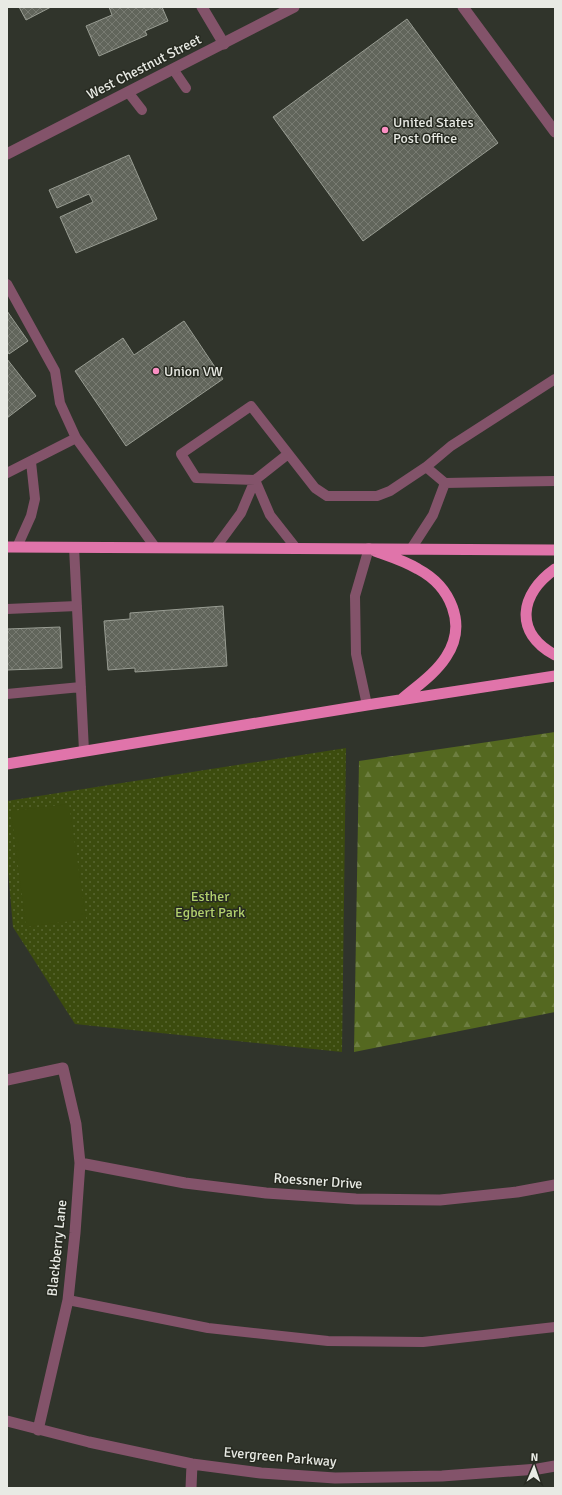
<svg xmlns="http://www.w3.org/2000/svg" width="562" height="1495" font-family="Signika,sans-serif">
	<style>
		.forest { fill: url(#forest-firs) }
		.park { fill: url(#park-dots) }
		.pitch { fill: #3c4c0e }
		.building { fill: url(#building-cross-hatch); stroke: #989c92 }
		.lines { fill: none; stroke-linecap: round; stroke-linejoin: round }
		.service { stroke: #83536a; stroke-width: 10 }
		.minor { stroke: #83536a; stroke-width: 11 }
		.tertiary { stroke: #83536a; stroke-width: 11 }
		.trunk { stroke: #e074aa; stroke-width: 11 }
		.poi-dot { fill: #fb8fc4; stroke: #272a21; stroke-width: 1.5 }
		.labels { text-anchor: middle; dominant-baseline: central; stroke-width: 3; stroke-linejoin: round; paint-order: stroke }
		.street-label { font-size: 14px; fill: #e8eae4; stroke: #272a21 }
		.poi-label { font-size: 14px; fill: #e8eae4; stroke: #272a21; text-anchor: start }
		.park-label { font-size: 14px; fill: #b2d06d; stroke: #272a21 }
	</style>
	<defs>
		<pattern id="forest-firs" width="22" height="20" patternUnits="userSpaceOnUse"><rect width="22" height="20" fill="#546820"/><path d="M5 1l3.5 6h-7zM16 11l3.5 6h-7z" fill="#6d7e40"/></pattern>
		<pattern id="park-dots" width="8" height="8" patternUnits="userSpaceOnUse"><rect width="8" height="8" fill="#3c4c0e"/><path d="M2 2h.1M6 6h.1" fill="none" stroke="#586631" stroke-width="1.8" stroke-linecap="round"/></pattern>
		<pattern id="building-cross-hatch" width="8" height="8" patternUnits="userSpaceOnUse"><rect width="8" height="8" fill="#61655b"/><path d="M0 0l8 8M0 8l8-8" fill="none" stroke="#787b72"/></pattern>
	</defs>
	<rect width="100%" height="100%" fill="#30342b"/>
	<path class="forest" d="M 555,732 L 555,1012 L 354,1052 L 359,761 Z"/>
	<path class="park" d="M 346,748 L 342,1052 L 75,1024 L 13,927 L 7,859 L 7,801 Z"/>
	<path class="pitch" d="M 69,804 L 86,919 L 26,927 L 11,811 Z"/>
	<path class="building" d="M 19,7 L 51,7 L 26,20 Z
		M 109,7 L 162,7 L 168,21 L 145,31 L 147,35 L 99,56 L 86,26 L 112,15 Z
		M 407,19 L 498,143 L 363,241 L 273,117 Z
		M 129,155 L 157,219 L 76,253 L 60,217 L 93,202 L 89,194 L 57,208 L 49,190 Z
		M 7,311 L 28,341 L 9,354 L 7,351 Z
		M 184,321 L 223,379 L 126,446 L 75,371 L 123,338 L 134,355 Z
		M 7,359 L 36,396 L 7,418 Z
		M 223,606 L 227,666 L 135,672 L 135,668 L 108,670 L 104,621 L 130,619 L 130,613 Z
		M 60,627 L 62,668 L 7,670 L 7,629 Z"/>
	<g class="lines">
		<path class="service" d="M 173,69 L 186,88
			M 128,92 L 142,110
			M 7,284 L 55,371 L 60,403 L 76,438 L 155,547
			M 288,454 L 255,480 L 196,478 L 181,454 L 251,406 L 315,488 L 327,496 L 377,496 L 390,491 L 426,467 L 451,446 L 555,379
			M 426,467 L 445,483 L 555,481
			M 7,473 L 76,438
			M 17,547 L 31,516 L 35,499 L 31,462
			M 74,547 L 84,751
			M 216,547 L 241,513 L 255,480 L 270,515 L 296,548
			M 411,549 L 433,515 L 445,483
			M 7,609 L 77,606
			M 7,694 L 81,687
			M 367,705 L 356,654 L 355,596 L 369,548
			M 68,1300 L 208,1328 L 328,1341 L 423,1342 L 555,1327"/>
		<path class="minor" d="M 202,7 L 224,44
			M 463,7 L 555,132
			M 7,1080 L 63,1068 L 76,1124 L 80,1163 L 75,1233 L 68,1300 L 38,1430
			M 80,1163 L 185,1183 L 266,1193 L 356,1199 L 440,1200 L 517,1192 L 555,1185
			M 7,1421 L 89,1442 L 192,1464 L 261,1473 L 335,1478 L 442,1476 L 538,1469 L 555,1466
			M 191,1488 L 192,1464"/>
		<path class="tertiary" d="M 7,154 L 294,7"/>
		<path class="trunk" d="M 7,547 L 555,550
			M 375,551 C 389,556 405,561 418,569 C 450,586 468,624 446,657 C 435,674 417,686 402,699
			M 555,569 C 520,594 513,632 555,655
			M 7,764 L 367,705 L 555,676"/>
	</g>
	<g class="poi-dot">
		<circle cx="385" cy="130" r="4"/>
		<circle cx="156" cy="371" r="4"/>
	</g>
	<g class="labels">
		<g class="street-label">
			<text transform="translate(144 67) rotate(-27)">West Chestnut Street</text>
			<text transform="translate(318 1181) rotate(4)">Roessner Drive</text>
			<text transform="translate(57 1248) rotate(-84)">Blackberry Lane</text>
			<text transform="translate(280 1457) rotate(5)">Evergreen Parkway</text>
		</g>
		<g class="poi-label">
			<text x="393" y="122">United States<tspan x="393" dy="16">Post Office</tspan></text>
			<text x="164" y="371">Union VW</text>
		</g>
		<g class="park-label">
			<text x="210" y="896">Esther<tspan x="210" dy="16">Egbert Park</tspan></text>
		</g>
	</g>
	<rect width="562" height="1495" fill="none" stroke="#e8eae4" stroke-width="16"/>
	<g transform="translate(534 1467) rotate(2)" stroke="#272a21" stroke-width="3" paint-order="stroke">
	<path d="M0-3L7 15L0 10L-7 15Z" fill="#e8eae4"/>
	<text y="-6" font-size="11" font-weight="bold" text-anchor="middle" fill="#e8eae4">N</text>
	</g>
</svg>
